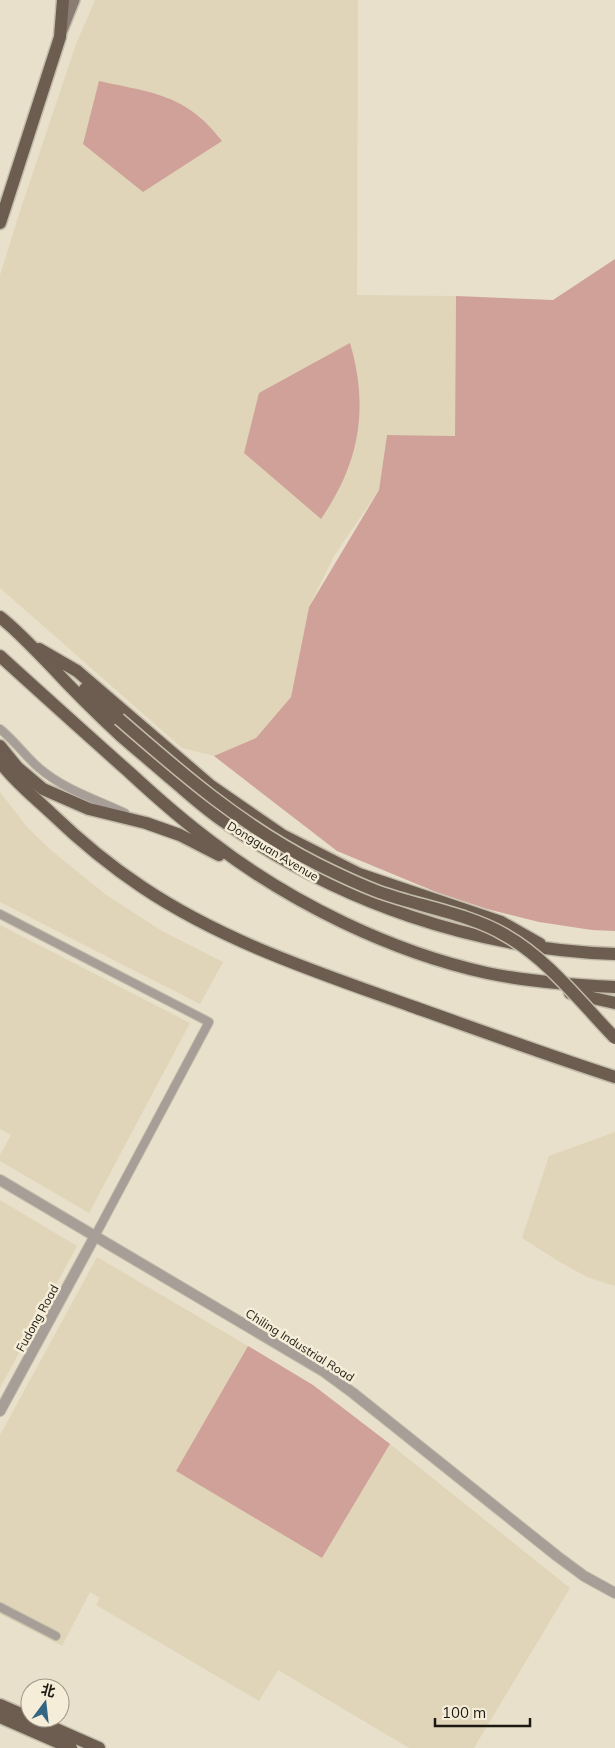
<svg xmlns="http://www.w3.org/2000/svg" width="615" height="1748" font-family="Mulish,'Noto Sans SC',sans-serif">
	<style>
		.built { fill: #e0d5b9 }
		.green { fill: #cfa199 }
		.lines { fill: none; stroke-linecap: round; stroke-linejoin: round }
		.minor-casing { stroke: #c3bcaa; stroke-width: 10 }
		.tertiary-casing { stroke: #c3bcaa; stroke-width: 12 }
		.secondary-casing { stroke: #c3bcaa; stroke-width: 14 }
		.trunk-casing { stroke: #c3bcaa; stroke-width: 15 }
		.minor { stroke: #a69e97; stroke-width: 8 }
		.tertiary { stroke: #a69e97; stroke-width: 10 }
		.secondary { stroke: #897d74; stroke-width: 11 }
		.trunk { stroke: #6c5d50; stroke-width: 12 }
		.trunk-bridge-casing { stroke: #c3bcaa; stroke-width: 15; stroke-linecap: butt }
		.trunk-bridge { stroke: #6c5d50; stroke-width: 12 }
		.labels { text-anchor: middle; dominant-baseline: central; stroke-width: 5; stroke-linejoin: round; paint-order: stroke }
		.street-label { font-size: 12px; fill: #1c1912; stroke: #f5edd8 }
	</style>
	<rect width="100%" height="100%" fill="#e8e0cb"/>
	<path class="built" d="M 95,0 L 358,0 L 357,295 L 456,296 L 455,436 L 387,435 L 379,490 L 334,556 L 309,607 L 291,697 L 256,738 L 214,756 L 182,748 L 0,588 L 0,275 L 20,211 L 76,44 Z
		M 0,792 L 28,828 L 52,851 L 105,894 L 162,931 L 223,962 L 200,1004 L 0,902 Z
		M 0,925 L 190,1023 L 89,1213 L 0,1161 L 0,1155 L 11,1135 L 0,1129 Z
		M 615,1132 L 615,1286 L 587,1277 L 558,1261 L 522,1238 L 549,1156 Z
		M 0,1200 L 77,1246 L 0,1388 Z
		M 97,1257 L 248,1346 L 176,1471 L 322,1558 L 390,1444 L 570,1588 L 474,1748 L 409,1748 L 278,1670 L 259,1701 L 96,1605 L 100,1598 L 90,1592 L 62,1646 L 0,1614 L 0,1435 Z"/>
	<path class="green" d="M 99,81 C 153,93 186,94 222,141 L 143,192 L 83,144 Z
		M 615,259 L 615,931 L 592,930 L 539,922 L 487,909 L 436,892 L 337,851 L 214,756 L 256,738 L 291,697 L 309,607 L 379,490 L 387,435 L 455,436 L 456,296 L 553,300 Z
		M 350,343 C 369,408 360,462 321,519 L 244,453 L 259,393 Z
		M 248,1346 L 313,1385 L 390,1444 L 322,1558 L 176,1471 Z"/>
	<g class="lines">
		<g class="minor-casing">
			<path id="minor" d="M 0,729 C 15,741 25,756 39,768 C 65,790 95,799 125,813
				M 0,914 L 209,1022 L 95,1236
				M 0,1607 L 56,1636"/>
		</g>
		<g class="tertiary-casing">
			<path id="tertiary" d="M 0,1180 L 323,1371 L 353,1393 L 557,1556 L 584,1576 L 615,1593
				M 0,1411 L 95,1236"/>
		</g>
		<g class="secondary-casing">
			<path id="secondary" d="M 62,30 L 74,0"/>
		</g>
		<g class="trunk-casing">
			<path id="trunk" d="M 0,223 L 60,37 L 63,0
				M 0,617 C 18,631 33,648 49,664 C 72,689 96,713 121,736 C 137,750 154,764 170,778 C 188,793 206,810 226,823 C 340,903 476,949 615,954
				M 39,649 L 77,671 L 211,786 L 282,835 L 359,874 L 501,922 L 540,944
				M 0,656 C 43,695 86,734 129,772 C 156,797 183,821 213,843 C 291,903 392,952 487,973 C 530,982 572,985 615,987
				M 85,689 L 119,719
				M 0,746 L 17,767 L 43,789 L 89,809 L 146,823 L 180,835 L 219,855
				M 0,762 C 14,781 34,797 51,813 C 79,840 109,865 142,887 C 224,942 319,973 411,1006 C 479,1030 547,1055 615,1077
				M 570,993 L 615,1003
				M 0,1705 L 30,1718
				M 0,1717 L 71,1748
				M 31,1718 L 99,1748"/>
		</g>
		<use href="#minor" class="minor"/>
		<use href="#tertiary" class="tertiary"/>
		<use href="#secondary" class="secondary"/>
		<use href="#trunk" class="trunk"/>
		<g class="trunk-bridge-casing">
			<path id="trunk-bridge" d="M 119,719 C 182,774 242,826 317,864 C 337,874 358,884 379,892 C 418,906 470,914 505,935 C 549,960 580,1002 615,1038"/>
		</g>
		<use href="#trunk-bridge" class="trunk-bridge"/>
	</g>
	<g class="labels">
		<g class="street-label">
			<text transform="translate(273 851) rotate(31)">Dongguan Avenue</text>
			<text transform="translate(37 1318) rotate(-61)">Fudong Road</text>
			<text transform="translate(300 1345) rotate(32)">Chiling Industrial Road</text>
		</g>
	</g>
	<g transform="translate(45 1703) rotate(15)"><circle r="24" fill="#f5edd8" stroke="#9e9889"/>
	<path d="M0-4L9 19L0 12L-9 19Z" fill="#336683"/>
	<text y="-8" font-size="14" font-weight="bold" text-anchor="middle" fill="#1c1912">北</text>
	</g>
	<path d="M435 1718v8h95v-8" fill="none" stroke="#1c1912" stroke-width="2.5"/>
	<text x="442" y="1718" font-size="15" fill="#1c1912" stroke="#f5edd8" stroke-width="4" paint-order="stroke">100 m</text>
</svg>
